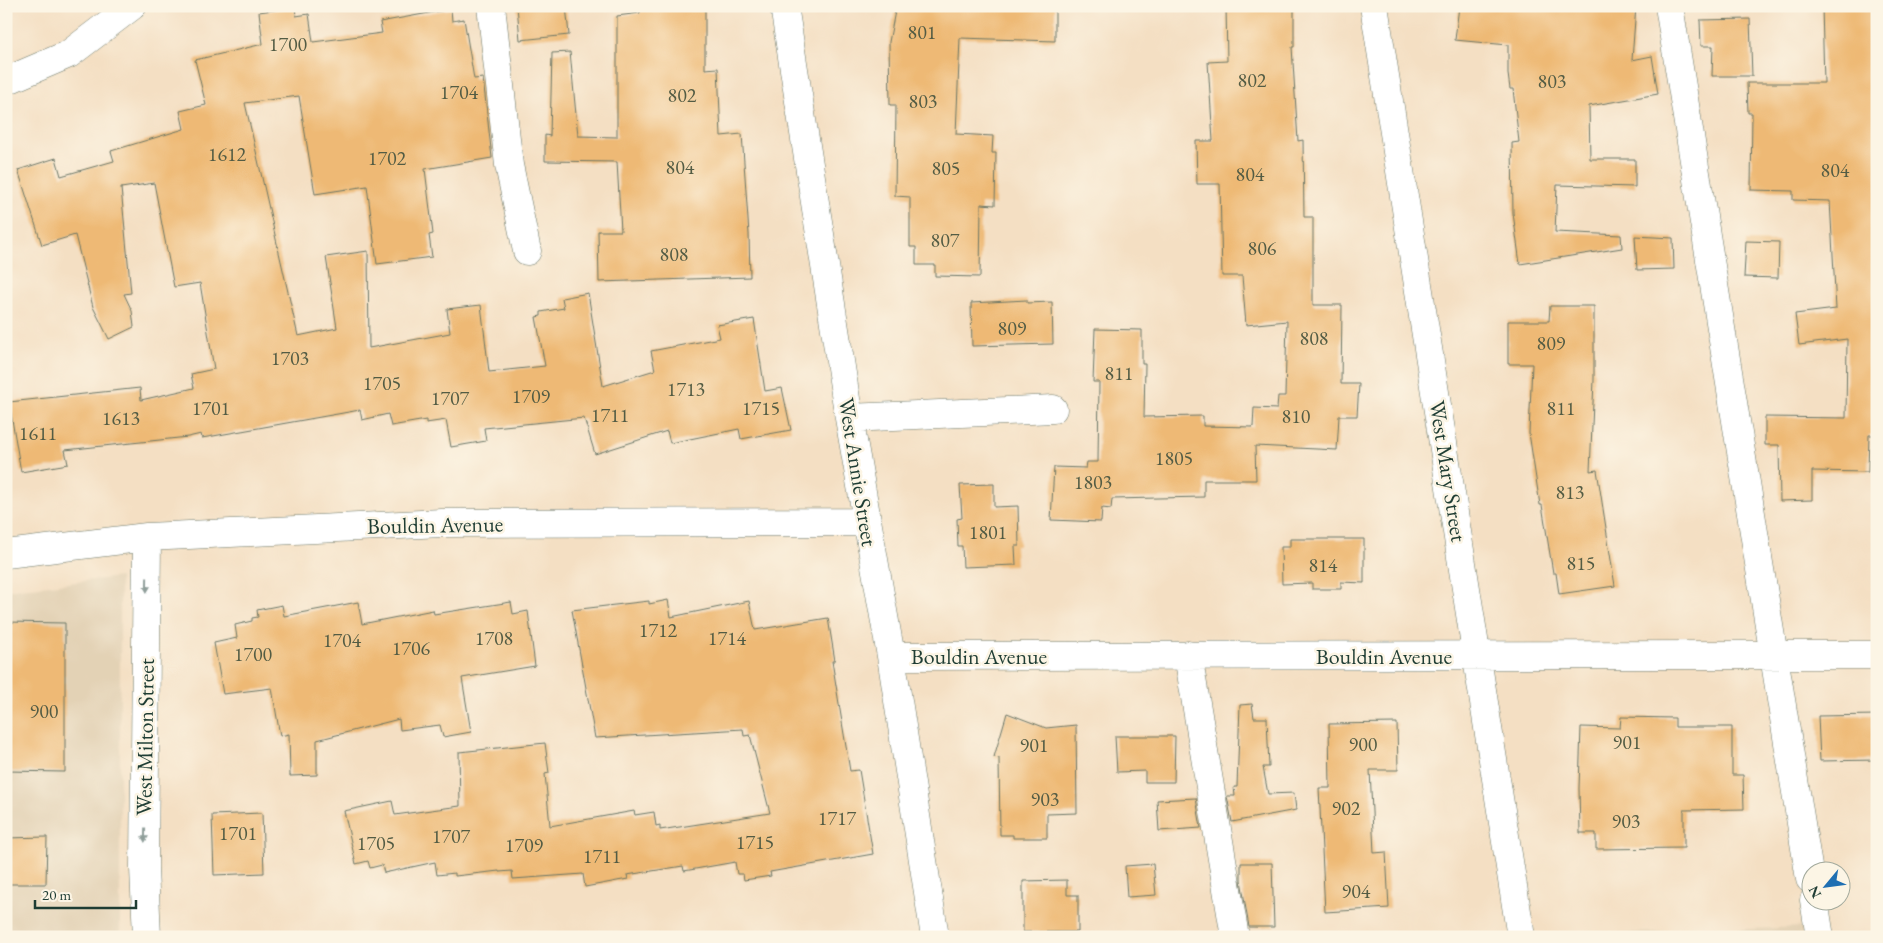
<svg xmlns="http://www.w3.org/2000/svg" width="1883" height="943" font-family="'EB Garamond',serif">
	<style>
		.built { fill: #e3d2b5 }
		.building { fill: #eeb974 }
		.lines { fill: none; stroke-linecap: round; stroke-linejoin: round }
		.minor-casing { stroke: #6a7666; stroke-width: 29 }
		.minor { stroke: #fff; stroke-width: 28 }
		.oneway { fill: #8f9e9a }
		.labels { text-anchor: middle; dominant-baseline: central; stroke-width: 5; stroke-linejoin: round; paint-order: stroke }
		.number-label { font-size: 20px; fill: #535c44 }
		.street-label { font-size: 22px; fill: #1f3d34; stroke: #fcf5e5 }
	</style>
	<rect width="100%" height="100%" fill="#fcf5e5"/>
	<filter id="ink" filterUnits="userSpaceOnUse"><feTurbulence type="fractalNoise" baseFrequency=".02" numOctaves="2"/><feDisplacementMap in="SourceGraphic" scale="10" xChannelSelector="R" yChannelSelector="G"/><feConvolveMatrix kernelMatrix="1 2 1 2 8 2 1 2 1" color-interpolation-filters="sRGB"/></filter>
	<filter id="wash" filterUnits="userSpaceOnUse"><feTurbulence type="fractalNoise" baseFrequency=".0096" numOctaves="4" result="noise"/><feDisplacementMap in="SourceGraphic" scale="20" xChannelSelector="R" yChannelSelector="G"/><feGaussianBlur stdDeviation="1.12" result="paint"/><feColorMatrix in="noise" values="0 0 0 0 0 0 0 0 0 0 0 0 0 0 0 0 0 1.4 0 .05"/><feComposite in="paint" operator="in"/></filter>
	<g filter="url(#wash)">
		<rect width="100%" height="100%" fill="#f4dfc3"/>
		<path class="built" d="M 120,577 L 120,937 L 6,937 L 6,590 Z
			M 1807,927 L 1808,937 L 1563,937 L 1563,935 Z"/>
		<g id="blocks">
			<path class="building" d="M 517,6 L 566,6 L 569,35 L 520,40 Z
				M 640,6 L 705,6 L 705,69 L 718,68 L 721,136 L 742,134 L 749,234 L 750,277 L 599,282 L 598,231 L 621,231 L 617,162 L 545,161 L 545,135 L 550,136 L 552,53 L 570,52 L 578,136 L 617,137 L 617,16 L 640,13 Z
				M 896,6 L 1055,6 L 1055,41 L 960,38 L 956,134 L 993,136 L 992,153 L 996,153 L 995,205 L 981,204 L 980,277 L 935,276 L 935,265 L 916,265 L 916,247 L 910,247 L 910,197 L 895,196 L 896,105 L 890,105 L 889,42 Z
				M 1226,6 L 1294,6 L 1294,47 L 1292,47 L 1298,141 L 1303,140 L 1304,217 L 1313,217 L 1313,305 L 1342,305 L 1341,384 L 1359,384 L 1357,416 L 1339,416 L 1337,450 L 1255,446 L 1256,480 L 1204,480 L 1204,497 L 1112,499 L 1111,509 L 1102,508 L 1101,522 L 1051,520 L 1054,467 L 1086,468 L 1087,462 L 1098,462 L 1099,382 L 1093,382 L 1095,329 L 1142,330 L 1142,364 L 1145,364 L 1144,417 L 1203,416 L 1203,426 L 1253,427 L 1254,408 L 1277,409 L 1278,396 L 1285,396 L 1287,321 L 1246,325 L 1242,276 L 1222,276 L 1220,184 L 1197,184 L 1196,141 L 1213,141 L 1208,62 L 1227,61 Z
				M 1459,6 L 1636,6 L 1632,60 L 1652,56 L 1658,94 L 1589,106 L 1590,159 L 1635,159 L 1635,187 L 1557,185 L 1555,232 L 1621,235 L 1622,248 L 1520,264 L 1513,213 L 1512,143 L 1519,142 L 1513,89 L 1510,89 L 1508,74 L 1508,45 L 1455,40 Z
				M 1822,6 L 1877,6 L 1877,435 L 1869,435 L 1868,472 L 1812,471 L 1812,500 L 1780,501 L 1779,445 L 1765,445 L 1765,417 L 1846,418 L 1847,339 L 1799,345 L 1795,314 L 1836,309 L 1830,201 L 1793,200 L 1793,191 L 1751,190 L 1752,113 L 1748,113 L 1747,83 L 1824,83 Z
				M 295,7 L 296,16 L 309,14 L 313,42 L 382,33 L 380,22 L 451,9 L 452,21 L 464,19 L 474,79 L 483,78 L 492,158 L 425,169 L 433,234 L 429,235 L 432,257 L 377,264 L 367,186 L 315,194 L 299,96 L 245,103 L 298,336 L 337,328 L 326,257 L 368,251 L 369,348 L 450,333 L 447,309 L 481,305 L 489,372 L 545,366 L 536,317 L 541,316 L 541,312 L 564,308 L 562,298 L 588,293 L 603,386 L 655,370 L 651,351 L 720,338 L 717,325 L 754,319 L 765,391 L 782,388 L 791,430 L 741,439 L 739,429 L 670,443 L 667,431 L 595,454 L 584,418 L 484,428 L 486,441 L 451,447 L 446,420 L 426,423 L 426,420 L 391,426 L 388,414 L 362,420 L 360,410 L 202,438 L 201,434 L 188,437 L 65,450 L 68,464 L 21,472 L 9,402 L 140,388 L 141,400 L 194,388 L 191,374 L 214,369 L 200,283 L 174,287 L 154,183 L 121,188 L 131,293 L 124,294 L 132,311 L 134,327 L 109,339 L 93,307 L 75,235 L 42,245 L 18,170 L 56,158 L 61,176 L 114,161 L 111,151 L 184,129 L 180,111 L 206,105 L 195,60 L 263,44 L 259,12 Z
				M 1750,19 L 1752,76 L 1712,76 L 1713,46 L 1701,46 L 1700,20 Z
				M 1635,236 L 1673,238 L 1674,269 L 1637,270 Z
				M 1746,241 L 1779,242 L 1778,278 L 1744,277 Z
				M 1027,300 L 1027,303 L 1052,302 L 1053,344 L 972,346 L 971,303 Z
				M 1550,306 L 1594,306 L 1594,380 L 1590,471 L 1597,470 L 1615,586 L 1559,594 L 1556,573 L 1553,573 L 1542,505 L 1540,505 L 1529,433 L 1532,364 L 1508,364 L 1508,321 L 1549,321 Z
				M 994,484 L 994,507 L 1018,506 L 1019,546 L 1015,546 L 1016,565 L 963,567 L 962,546 L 958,546 L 957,519 L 962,518 L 960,485 Z
				M 1290,539 L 1364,539 L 1364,583 L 1341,582 L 1341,589 L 1312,589 L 1312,583 L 1282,584 L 1281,547 L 1290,547 Z
				M 668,600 L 671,617 L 749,601 L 755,630 L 828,618 L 835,661 L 832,661 L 850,771 L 859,770 L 873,854 L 770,872 L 771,876 L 744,880 L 743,874 L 737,874 L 735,862 L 684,871 L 683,866 L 627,875 L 628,879 L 585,887 L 583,874 L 513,879 L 512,871 L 499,872 L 499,871 L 455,876 L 455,873 L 437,875 L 435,862 L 384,873 L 382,865 L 370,868 L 368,861 L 356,864 L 344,811 L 392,801 L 395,815 L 460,806 L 459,752 L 545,743 L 549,773 L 545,774 L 550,826 L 634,811 L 635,815 L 654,812 L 656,826 L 660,825 L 660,830 L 770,813 L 750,735 L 744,736 L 743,729 L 595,738 L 572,610 L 649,601 L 649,604 Z
				M 358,602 L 362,624 L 433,610 L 434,614 L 511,602 L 513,614 L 528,611 L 535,666 L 462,678 L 471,732 L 443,737 L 440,725 L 400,730 L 399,719 L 317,740 L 317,775 L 290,776 L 289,734 L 280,736 L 272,688 L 223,694 L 214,643 L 237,638 L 235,625 L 252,621 L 252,618 L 258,617 L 257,610 L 282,605 L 284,616 Z
				M 6,622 L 65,623 L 65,772 L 6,771 Z
				M 1252,704 L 1254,718 L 1267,718 L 1269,767 L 1263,767 L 1268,794 L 1294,793 L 1296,810 L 1232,822 L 1227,796 L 1235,796 L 1234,787 L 1237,787 L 1240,705 Z
				M 1007,713 L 1046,728 L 1076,725 L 1077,813 L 1047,814 L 1047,838 L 1013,838 L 1013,835 L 1000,835 L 999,758 L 994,757 Z
				M 1877,715 L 1877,760 L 1820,761 L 1818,716 Z
				M 1621,717 L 1675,718 L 1675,727 L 1732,727 L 1732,775 L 1743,775 L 1744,809 L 1684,810 L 1684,848 L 1596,849 L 1596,833 L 1580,833 L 1579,788 L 1581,727 L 1620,728 Z
				M 1397,723 L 1398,770 L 1370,770 L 1374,853 L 1386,852 L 1389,908 L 1325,912 L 1319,788 L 1330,788 L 1329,724 Z
				M 1115,736 L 1175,736 L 1174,782 L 1145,782 L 1145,771 L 1117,772 Z
				M 1196,798 L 1201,828 L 1159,831 L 1157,800 Z
				M 262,813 L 264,873 L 214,875 L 212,815 Z
				M 47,837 L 46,884 L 6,884 L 6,838 Z
				M 1241,863 L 1272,863 L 1274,927 L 1249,927 L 1241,880 Z
				M 1153,864 L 1156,895 L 1127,897 L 1125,866 Z
				M 1067,880 L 1067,895 L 1078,895 L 1078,932 L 1023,932 L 1023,881 Z"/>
		</g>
	</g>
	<g filter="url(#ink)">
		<use href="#blocks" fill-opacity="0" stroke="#6a7666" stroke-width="1"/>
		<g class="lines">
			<g class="minor-casing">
				<path id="minor" d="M 491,6 L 509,165 L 527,251
					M 784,6 L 849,418 L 891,656 L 935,937
					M 1374,6 L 1521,937
					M 1669,6 L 1810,879
					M 6,81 L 69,54 L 132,6
					M 849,418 L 1053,409
					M 6,554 L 147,537 L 442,523 L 866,522
					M 1188,655 L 1235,937
					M 891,656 L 1877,655
					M 1814,900 L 1820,937
					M 147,937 L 144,868 L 147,537"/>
			</g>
			<use href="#minor" class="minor"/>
		</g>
		<defs><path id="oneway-solid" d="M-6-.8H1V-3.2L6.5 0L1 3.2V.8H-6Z" transform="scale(1.25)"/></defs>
		<g class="oneway">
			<use href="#oneway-solid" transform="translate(147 585) rotate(91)"/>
			<use href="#oneway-solid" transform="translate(145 835) rotate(91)"/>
		</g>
	</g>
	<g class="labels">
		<g class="number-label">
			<text x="922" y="32">801</text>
			<text x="288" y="44">1700</text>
			<text x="1252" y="80">802</text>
			<text x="1552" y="81">803</text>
			<text x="459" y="92">1704</text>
			<text x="682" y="95">802</text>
			<text x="923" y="101">803</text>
			<text x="227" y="154">1612</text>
			<text x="387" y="158">1702</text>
			<text x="680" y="167">804</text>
			<text x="946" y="168">805</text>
			<text x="1835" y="170">804</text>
			<text x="1250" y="174">804</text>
			<text x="945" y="240">807</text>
			<text x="1262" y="248">806</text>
			<text x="674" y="254">808</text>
			<text x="1012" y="328">809</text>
			<text x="1314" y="338">808</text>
			<text x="1551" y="343">809</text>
			<text x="290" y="358">1703</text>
			<text x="1119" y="373">811</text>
			<text x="382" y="383">1705</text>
			<text x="686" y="389">1713</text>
			<text x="531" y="396">1709</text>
			<text x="450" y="398">1707</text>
			<text x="211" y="408">1701</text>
			<text x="761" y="408">1715</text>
			<text x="1561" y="408">811</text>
			<text x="610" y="415">1711</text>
			<text x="1296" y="416">810</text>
			<text x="121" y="418">1613</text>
			<text x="38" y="433">1611</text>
			<text x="1174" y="458">1805</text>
			<text x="1093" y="482">1803</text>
			<text x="1570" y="492">813</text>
			<text x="988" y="532">1801</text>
			<text x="1581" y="563">815</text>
			<text x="1323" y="565">814</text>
			<text x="658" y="630">1712</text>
			<text x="494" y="638">1708</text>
			<text x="727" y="638">1714</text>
			<text x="342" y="640">1704</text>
			<text x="411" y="648">1706</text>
			<text x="253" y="654">1700</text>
			<text x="44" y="711">900</text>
			<text x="1627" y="742">901</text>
			<text x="1363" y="744">900</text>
			<text x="1034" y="745">901</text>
			<text x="1045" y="799">903</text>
			<text x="1346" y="808">902</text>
			<text x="837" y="818">1717</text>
			<text x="1626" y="821">903</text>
			<text x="238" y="833">1701</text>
			<text x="451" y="836">1707</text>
			<text x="755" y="842">1715</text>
			<text x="376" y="843">1705</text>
			<text x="524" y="845">1709</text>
			<text x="602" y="856">1711</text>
			<text x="1356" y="891">904</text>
		</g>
		<g class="street-label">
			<text transform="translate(1448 471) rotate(81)">West Mary Street</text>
			<text transform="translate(858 472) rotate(81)">West Annie Street</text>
			<text transform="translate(435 525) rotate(-1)">Bouldin Avenue</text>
			<text x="979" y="656">Bouldin Avenue</text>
			<text x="1384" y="656">Bouldin Avenue</text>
			<text transform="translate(145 737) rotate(-89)">West Milton Street</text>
		</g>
	</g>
	<rect width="1883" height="943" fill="none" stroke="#fcf5e5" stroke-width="25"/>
	<g transform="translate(1826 886) rotate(241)"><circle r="24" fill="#fcf5e5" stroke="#a4ab9e"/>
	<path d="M0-4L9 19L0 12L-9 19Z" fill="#1f6fb2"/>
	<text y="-8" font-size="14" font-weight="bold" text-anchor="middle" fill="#1f3d34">N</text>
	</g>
	<path d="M35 900v8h101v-8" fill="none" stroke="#1f3d34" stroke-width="2.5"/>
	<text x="42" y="900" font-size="15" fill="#1f3d34" stroke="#fcf5e5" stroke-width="4" paint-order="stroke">20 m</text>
</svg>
